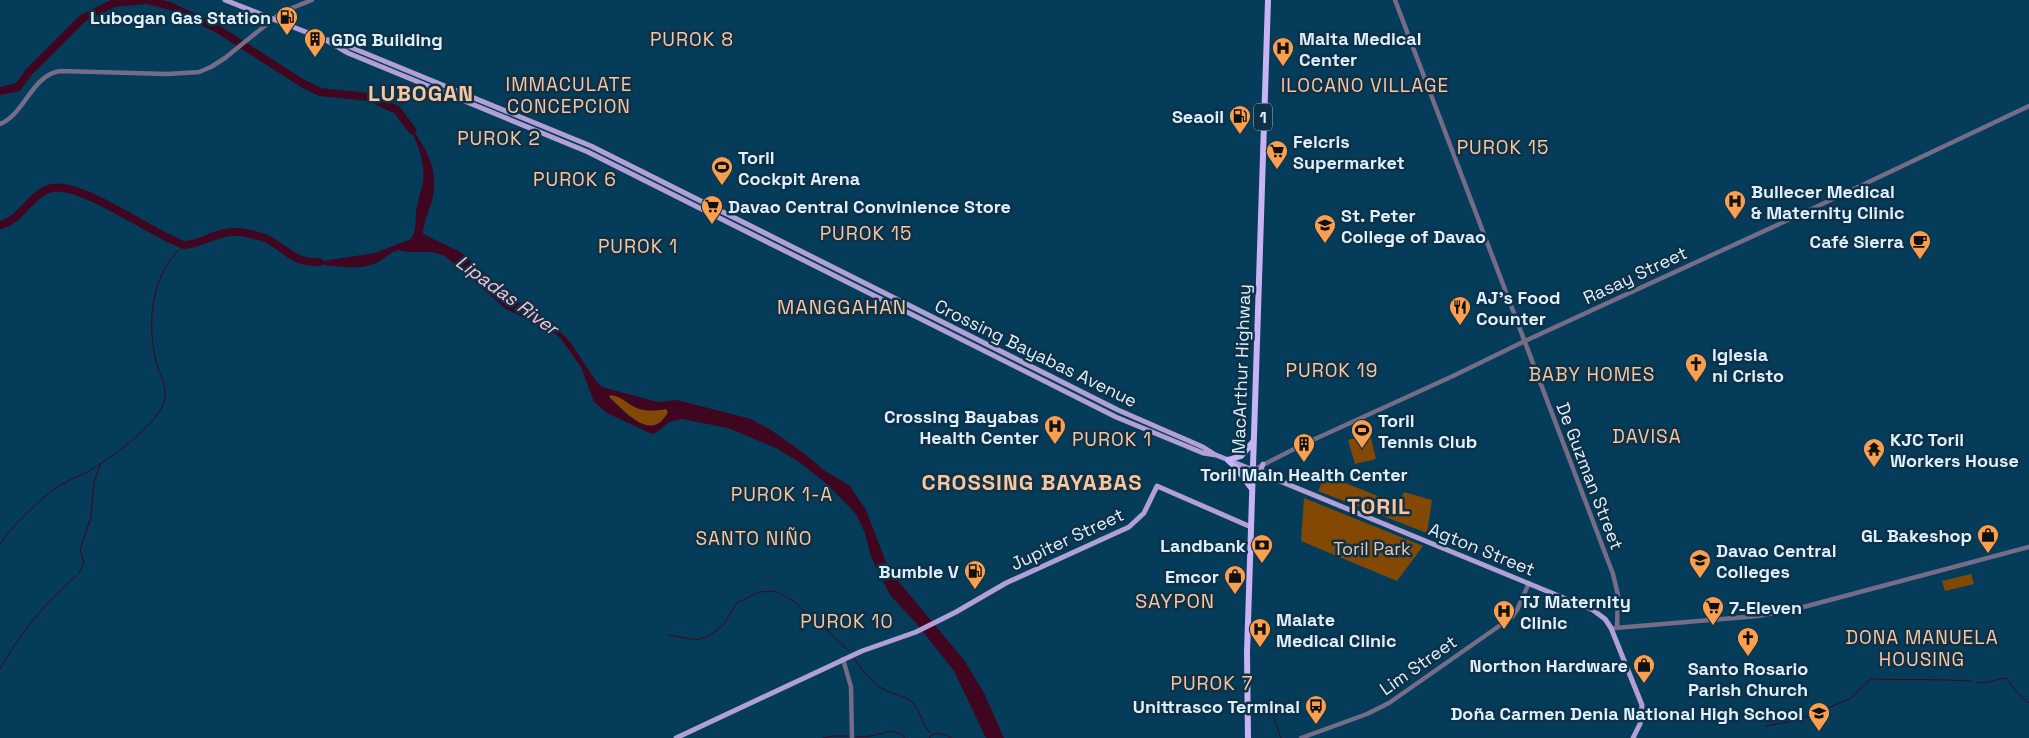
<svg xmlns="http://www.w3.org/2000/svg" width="2029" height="738" font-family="'Space Grotesk',sans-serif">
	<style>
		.green { fill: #834804 }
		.water { fill: #40061f; fill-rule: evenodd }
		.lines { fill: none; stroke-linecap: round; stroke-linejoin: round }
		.stream { stroke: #40061f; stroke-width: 1 }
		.river { stroke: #40061f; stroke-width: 8 }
		.minor { stroke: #756c87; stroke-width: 4.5 }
		.major { stroke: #b19fd5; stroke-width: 5 }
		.highway { stroke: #c9b3f4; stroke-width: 6 }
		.labels { text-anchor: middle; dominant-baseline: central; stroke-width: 5; stroke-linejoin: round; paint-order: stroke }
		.shield { fill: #0e3147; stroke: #9eb7c7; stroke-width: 1 }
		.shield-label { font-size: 16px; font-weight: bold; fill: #dcf0fe }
		.poi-label { font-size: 18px; font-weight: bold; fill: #dcf0fe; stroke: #0e3147; text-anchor: start }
		.street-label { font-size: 18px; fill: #dcf0fe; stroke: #0e3147 }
		.park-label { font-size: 18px; fill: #f3c5a0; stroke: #0e3147 }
		.neighbourhood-label { font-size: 19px; letter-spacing: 1px; fill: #f9c69d; stroke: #0e3147 }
		.water-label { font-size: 19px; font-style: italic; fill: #fbbfd0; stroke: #0e3147 }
		.quarter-label { font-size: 20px; letter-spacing: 1px; fill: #f9c69d; stroke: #0e3147 }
		.district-label { font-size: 22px; font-weight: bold; letter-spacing: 1px; fill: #f9c69d; stroke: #0e3147 }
	</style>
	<rect width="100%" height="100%" fill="#043c5a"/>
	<path class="green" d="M 611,395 C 625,398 622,400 633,406 C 642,411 655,411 666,409 L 668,412 C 652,444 625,411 609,397 Z
		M 1370,434 L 1376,459 L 1355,464 L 1348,440 Z
		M 1325,475 L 1398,504 L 1404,492 L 1432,500 L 1427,533 L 1318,491 Z
		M 1304,498 L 1423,546 L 1397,581 L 1301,541 Z
		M 1971,574 L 1974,584 L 1945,591 L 1942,581 Z"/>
	<path class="water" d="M 408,122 C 425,148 440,167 432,201 C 429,212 423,222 423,234 L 462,253 L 516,301 L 557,328 L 571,343 L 596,381 L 602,387 L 650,400 L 659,402 L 677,400 L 751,419 L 771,430 L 802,452 L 825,471 L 849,485 L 866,510 L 889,570 L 964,660 L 984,693 L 1004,738 L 986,738 L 954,671 L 916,623 L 890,595 L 871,557 L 865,533 L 856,514 L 827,484 L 799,462 L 776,448 L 728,428 L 682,419 L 669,422 L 656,433 L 652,434 L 607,413 L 594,402 L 581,367 L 561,339 L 552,331 L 506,309 L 454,263 L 443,255 L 432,252 L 409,252 L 398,250 C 388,253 383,261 374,264 C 355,271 330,265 310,263 L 375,253 L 411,239 C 417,230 415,222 416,213 C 417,202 421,192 423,182 C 426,160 416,142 408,122 ZM 610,395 C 621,396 624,401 633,406 C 642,412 655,411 666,409 L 668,412 C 652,444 625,412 609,397 Z"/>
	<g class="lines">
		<path class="stream" d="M 0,544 C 14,524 34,505 53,490 C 63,482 76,478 87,472 C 111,458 151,430 163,405 C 170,388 158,373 155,357 C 147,318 152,272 184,245
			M 79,574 L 84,563 L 80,550 L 91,517 L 94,482 L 101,463
			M 668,635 L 696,640 L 709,636 L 723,625 L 737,603 L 759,592 L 775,591 L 795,602 L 815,623 L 828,631 L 849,651
			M 854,658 C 862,670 871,682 883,689 C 893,694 907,696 914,704 C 922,714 922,727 932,734
			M 0,669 C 22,630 43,606 76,576
			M 1977,682 C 1991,685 1994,678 2006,678 L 2019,695 L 2029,703
			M 1272,711 L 1281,738
			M 1766,726 L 1798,720 L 1850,699 L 1871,679 C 1905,680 1938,679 1971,681
			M 853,736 C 859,737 865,737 870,736 C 884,734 894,726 905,738
			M 823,738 L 833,736 L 849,736
			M 929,738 C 935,730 944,734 952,738"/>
		<path class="river" d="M 147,0 L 170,6 L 216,28 L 302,83 L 320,92 L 369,97 L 397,110 L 412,130
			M 0,91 L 18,87 L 29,72 L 83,18 L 114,3 L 146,0
			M 0,225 C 21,221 30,193 52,188 C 81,181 153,235 184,245 C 201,245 219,229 241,232 C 249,234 259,235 267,239 C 288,250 293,263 319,262"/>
		<path class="minor" d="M 1395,0 L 1613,574 L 1618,595 L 1617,628
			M 0,124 C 25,114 32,74 61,71 L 167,74 L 199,72 L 211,67 L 225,58 L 282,12 L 312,0
			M 1253,470 L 1304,444 L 1453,376 L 1525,341 L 1801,214 L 2029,106
			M 1615,628 L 1758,616 L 1796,609 L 2029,547
			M 843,659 L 851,687 L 852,738
			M 1301,738 L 1367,714 L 1389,703 L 1512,617 L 1517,610 L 1529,583"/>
		<path class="major" d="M 225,0 L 326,40 L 332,40 L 350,47 L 591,146 L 1118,410 L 1203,447 L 1214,454
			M 326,40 L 348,53 L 588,152 L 1116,417 L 1203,453 L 1216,455 L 1253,470 L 1593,610 L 1605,619 L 1611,628 L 1642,705 L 1640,724 L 1633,738
			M 1263,464 L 1261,469 L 1264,474
			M 676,738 L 862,651 L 916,632 L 956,612 L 1006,583 L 1129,527 L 1144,513 L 1157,486 L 1251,527"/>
		<path class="highway" d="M 1228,460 L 1238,470 L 1252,489
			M 1228,460 L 1241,456 L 1253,442
			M 1248,738 L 1247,653 L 1268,0"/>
	</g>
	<defs>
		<g id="fuel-pin" transform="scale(1.125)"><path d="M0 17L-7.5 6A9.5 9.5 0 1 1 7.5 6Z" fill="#fa9f4e" stroke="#0e3147"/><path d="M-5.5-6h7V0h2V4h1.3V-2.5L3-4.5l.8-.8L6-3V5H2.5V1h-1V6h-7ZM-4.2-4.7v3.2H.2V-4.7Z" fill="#111"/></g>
		<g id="building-pin" transform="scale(1.125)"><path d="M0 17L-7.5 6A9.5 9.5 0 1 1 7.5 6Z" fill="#fa9f4e" stroke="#0e3147"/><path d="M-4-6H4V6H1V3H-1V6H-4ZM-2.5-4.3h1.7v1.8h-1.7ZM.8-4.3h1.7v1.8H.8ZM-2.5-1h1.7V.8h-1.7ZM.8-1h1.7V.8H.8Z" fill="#111"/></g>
		<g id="hospital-pin" transform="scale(1.125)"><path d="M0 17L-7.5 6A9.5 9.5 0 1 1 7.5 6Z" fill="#fa9f4e" stroke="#0e3147"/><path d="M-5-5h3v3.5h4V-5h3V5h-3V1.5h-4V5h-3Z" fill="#111"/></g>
		<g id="supermarket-pin" transform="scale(1.125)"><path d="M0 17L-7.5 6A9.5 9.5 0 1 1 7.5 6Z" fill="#fa9f4e" stroke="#0e3147"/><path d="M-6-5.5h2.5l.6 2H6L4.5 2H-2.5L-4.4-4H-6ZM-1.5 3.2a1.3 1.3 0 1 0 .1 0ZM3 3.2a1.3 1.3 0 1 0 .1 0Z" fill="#111"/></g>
		<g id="stadium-pin" transform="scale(1.125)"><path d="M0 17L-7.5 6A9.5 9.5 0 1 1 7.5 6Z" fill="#fa9f4e" stroke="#0e3147"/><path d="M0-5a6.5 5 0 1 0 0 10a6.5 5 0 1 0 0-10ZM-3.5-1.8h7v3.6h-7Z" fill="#111"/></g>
		<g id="university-pin" transform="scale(1.125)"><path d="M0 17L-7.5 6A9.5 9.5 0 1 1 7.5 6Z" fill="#fa9f4e" stroke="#0e3147"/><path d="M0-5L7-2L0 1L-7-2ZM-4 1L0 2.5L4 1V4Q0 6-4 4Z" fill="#111"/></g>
		<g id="cafe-pin" transform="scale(1.125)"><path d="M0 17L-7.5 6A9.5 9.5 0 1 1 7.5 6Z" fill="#fa9f4e" stroke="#0e3147"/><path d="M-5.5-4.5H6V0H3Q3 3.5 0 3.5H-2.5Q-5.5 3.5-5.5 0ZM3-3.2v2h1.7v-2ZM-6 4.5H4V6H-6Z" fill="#111"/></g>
		<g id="restaurant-pin" transform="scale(1.125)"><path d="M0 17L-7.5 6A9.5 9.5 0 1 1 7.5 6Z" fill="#fa9f4e" stroke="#0e3147"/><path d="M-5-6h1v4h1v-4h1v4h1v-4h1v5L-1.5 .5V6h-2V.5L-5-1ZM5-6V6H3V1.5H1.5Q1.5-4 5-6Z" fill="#111"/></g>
		<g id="church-pin" transform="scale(1.125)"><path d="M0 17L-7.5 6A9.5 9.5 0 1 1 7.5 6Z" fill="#fa9f4e" stroke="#0e3147"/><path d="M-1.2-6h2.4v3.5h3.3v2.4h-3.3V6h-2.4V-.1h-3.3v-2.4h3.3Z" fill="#111"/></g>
		<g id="temple-pin" transform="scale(1.125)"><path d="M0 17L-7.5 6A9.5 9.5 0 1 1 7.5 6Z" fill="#fa9f4e" stroke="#0e3147"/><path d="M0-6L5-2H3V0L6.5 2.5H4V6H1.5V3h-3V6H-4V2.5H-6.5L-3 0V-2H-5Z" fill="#111"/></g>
		<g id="shop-pin" transform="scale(1.125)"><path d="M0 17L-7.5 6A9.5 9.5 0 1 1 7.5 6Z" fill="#fa9f4e" stroke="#0e3147"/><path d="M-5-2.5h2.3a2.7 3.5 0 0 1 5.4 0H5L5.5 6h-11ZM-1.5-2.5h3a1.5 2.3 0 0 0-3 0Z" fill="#111"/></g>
		<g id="bank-pin" transform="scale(1.125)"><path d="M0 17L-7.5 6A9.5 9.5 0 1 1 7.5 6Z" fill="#fa9f4e" stroke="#0e3147"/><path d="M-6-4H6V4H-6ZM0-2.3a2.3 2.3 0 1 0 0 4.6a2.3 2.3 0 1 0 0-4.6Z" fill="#111"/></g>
		<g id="bus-pin" transform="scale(1.125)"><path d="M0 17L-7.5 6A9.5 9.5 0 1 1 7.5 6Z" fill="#fa9f4e" stroke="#0e3147"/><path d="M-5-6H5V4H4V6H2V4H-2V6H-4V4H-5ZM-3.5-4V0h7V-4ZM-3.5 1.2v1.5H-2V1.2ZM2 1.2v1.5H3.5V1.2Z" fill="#111"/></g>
		<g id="school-pin" transform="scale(1.125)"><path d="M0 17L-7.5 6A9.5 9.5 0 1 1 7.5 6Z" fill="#fa9f4e" stroke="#0e3147"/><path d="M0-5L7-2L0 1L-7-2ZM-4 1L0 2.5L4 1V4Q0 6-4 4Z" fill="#111"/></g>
	</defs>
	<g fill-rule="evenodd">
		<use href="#fuel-pin" x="287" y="17"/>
		<use href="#building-pin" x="315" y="39"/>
		<use href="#hospital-pin" x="1283" y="48"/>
		<use href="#fuel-pin" x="1240" y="116"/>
		<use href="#supermarket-pin" x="1277" y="151"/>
		<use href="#stadium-pin" x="722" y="167"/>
		<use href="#hospital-pin" x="1735" y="201"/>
		<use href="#supermarket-pin" x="712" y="206"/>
		<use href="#university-pin" x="1325" y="225"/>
		<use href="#cafe-pin" x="1920" y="241"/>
		<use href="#restaurant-pin" x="1460" y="307"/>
		<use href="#church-pin" x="1696" y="364"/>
		<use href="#hospital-pin" x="1055" y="426"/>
		<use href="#stadium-pin" x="1362" y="430"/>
		<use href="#building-pin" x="1304" y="444"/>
		<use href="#temple-pin" x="1874" y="449"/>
		<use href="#shop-pin" x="1988" y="535"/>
		<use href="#bank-pin" x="1262" y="545"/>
		<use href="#university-pin" x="1700" y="560"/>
		<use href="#fuel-pin" x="975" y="571"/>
		<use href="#shop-pin" x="1235" y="576"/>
		<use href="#supermarket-pin" x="1713" y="607"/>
		<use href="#hospital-pin" x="1504" y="611"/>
		<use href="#hospital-pin" x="1260" y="629"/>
		<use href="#church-pin" x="1748" y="638"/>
		<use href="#shop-pin" x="1644" y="665"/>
		<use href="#bus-pin" x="1316" y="706"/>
		<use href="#school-pin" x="1819" y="713"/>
	</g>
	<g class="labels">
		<rect class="shield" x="1254" y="103.5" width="18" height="27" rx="4"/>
		<g class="shield-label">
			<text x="1263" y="117">1</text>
		</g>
		<g class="poi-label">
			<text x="271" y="17" text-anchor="end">Lubogan Gas Station</text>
			<text x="1299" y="38">Malta Medical<tspan x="1299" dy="21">Center</tspan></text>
			<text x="331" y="39">GDG Building</text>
			<text x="1224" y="116" text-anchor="end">Seaoil</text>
			<text x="1293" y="141">Felcris<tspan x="1293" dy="21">Supermarket</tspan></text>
			<text x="738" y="157">Toril<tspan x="738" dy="21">Cockpit Arena</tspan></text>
			<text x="1751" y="191">Bullecer Medical<tspan x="1751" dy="21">&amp; Maternity Clinic</tspan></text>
			<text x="728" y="206">Davao Central Convinience Store</text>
			<text x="1341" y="215">St. Peter<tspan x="1341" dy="21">College of Davao</tspan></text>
			<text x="1904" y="241" text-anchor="end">Café Sierra</text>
			<text x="1476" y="297">AJ's Food<tspan x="1476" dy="21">Counter</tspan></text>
			<text x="1712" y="354">Iglesia<tspan x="1712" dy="21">ni Cristo</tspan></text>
			<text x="1039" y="416" text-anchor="end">Crossing Bayabas<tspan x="1039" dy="21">Health Center</tspan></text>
			<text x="1378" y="420">Toril<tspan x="1378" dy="21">Tennis Club</tspan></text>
			<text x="1890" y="439">KJC Toril<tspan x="1890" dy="21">Workers House</tspan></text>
			<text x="1304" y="474" text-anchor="middle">Toril Main Health Center</text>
			<text x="1972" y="535" text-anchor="end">GL Bakeshop</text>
			<text x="1246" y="545" text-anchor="end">Landbank</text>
			<text x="1716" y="550">Davao Central<tspan x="1716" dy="21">Colleges</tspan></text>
			<text x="959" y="571" text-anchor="end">Bumble V</text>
			<text x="1219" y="576" text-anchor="end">Emcor</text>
			<text x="1520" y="601">TJ Maternity<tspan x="1520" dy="21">Clinic</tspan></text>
			<text x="1729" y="607">7-Eleven</text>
			<text x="1276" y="619">Malate<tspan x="1276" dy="21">Medical Clinic</tspan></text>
			<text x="1628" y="665" text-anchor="end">Northon Hardware</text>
			<text x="1748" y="668" text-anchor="middle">Santo Rosario<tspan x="1748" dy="21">Parish Church</tspan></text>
			<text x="1300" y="706" text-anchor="end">Unittrasco Terminal</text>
			<text x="1803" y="713" text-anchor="end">Doña Carmen Denia National High School</text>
		</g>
		<g class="street-label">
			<text transform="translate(1635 275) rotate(-25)">Rasay Street</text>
			<text transform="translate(1036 353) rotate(26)">Crossing Bayabas Avenue</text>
			<text transform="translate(1241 369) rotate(-88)">MacArthur Highway</text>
			<text transform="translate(1590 476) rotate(69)">De Guzman Street</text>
			<text transform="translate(1067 539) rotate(-25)">Jupiter Street</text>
			<text transform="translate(1482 549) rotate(22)">Agton Street</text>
			<text transform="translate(1418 665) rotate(-35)">Lim Street</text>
		</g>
		<g class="park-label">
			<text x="1372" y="548">Toril Park</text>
		</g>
		<g class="neighbourhood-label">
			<text x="692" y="39">PUROK 8</text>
			<text x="569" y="84">IMMACULATE<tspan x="569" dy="22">CONCEPCION</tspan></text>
			<text x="1365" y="85">ILOCANO VILLAGE</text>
			<text x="499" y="138">PUROK 2</text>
			<text x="1503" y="147">PUROK 15</text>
			<text x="575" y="179">PUROK 6</text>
			<text x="866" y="233">PUROK 15</text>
			<text x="638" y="246">PUROK 1</text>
			<text x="1332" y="370">PUROK 19</text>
			<text x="1592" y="374">BABY HOMES</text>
			<text x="1647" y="436">DAVISA</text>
			<text x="1112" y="439">PUROK 1</text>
			<text x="782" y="494">PUROK 1-A</text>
			<text x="754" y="538">SANTO NIÑO</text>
			<text x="847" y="621">PUROK 10</text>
			<text x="1922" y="637">DONA MANUELA<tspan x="1922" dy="22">HOUSING</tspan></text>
			<text x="1212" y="683">PUROK 7</text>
		</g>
		<g class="water-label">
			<text transform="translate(507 295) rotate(36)">Lipadas River</text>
		</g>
		<g class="quarter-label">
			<text x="842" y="307">MANGGAHAN</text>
			<text x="1175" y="601">SAYPON</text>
		</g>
		<g class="district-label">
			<text x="421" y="93">LUBOGAN</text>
			<text x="1032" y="482">CROSSING BAYABAS</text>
			<text x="1379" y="506">TORIL</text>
		</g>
	</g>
</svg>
